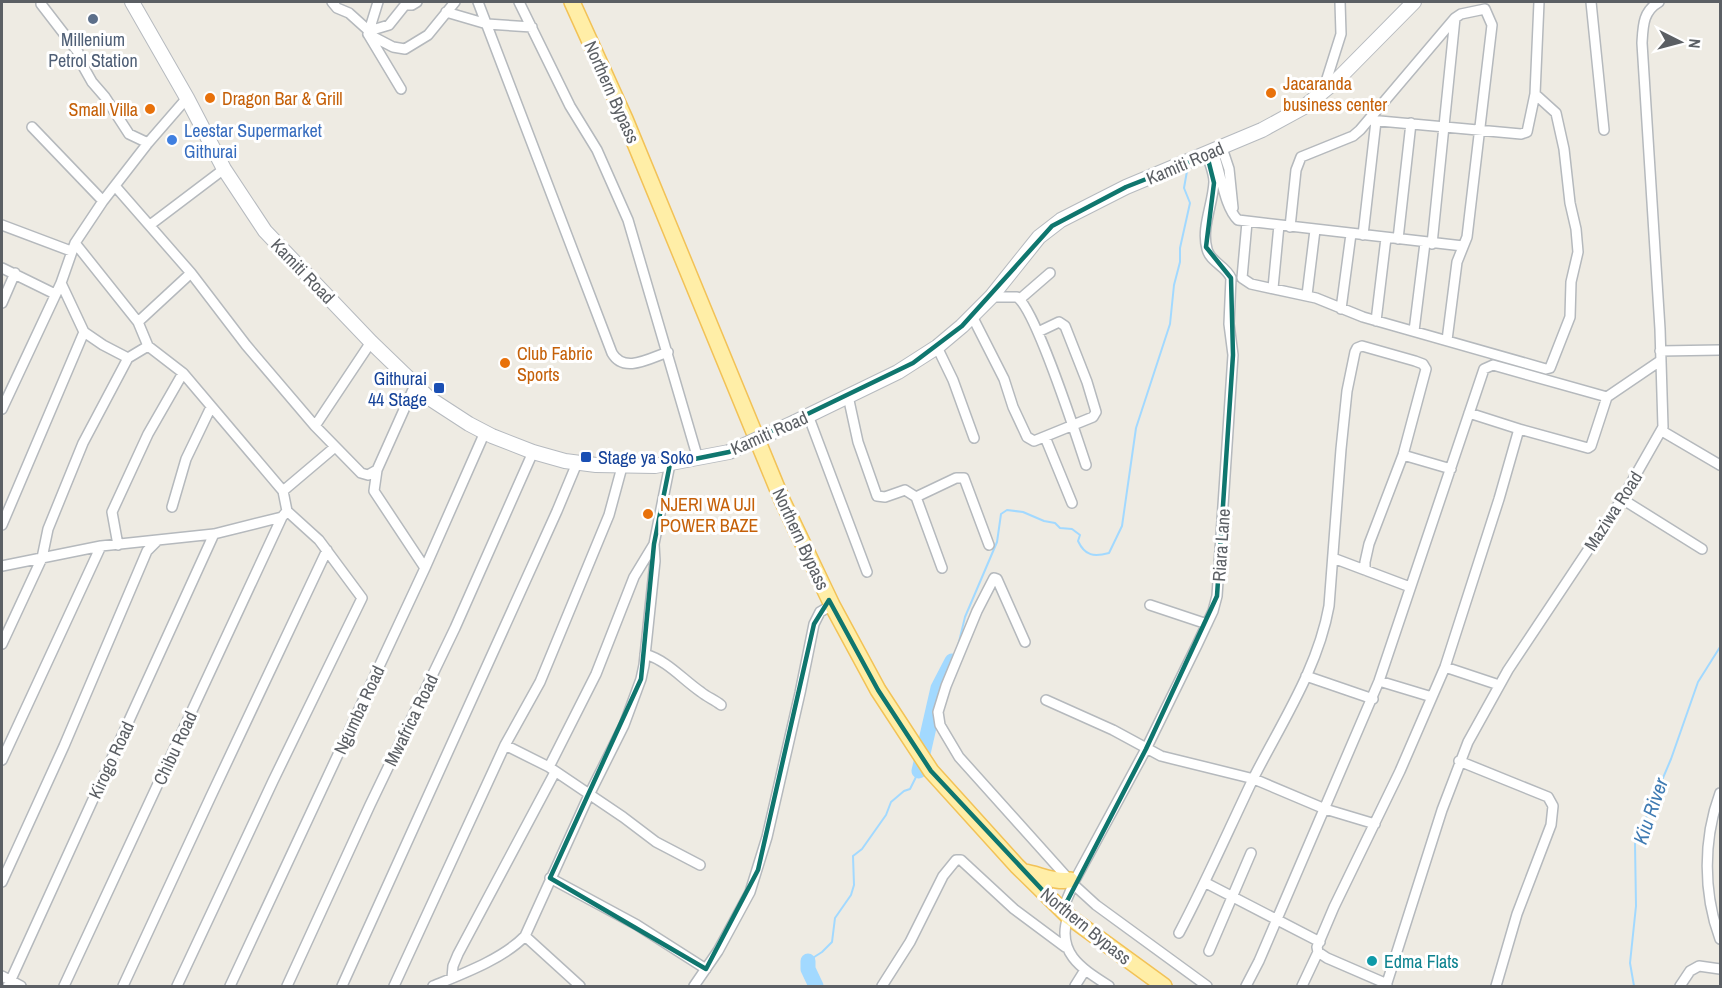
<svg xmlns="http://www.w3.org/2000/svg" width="1722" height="988" font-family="'Archivo Narrow',sans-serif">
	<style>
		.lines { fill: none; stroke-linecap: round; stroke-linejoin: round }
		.stream { stroke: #a2d9ff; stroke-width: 2 }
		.river { stroke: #a2d9ff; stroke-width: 15 }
		.street-casing { stroke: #b5b9bd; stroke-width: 12 }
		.secondary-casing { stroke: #b6babf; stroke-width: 16 }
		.primary-casing { stroke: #f2c257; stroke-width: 18 }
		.street { stroke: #fff; stroke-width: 9 }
		.secondary { stroke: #fff; stroke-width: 14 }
		.primary { stroke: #ffeea7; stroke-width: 15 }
		.secondary-bridge-casing { stroke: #b6babf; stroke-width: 16; stroke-linecap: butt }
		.secondary-bridge { stroke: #fff; stroke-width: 14 }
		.marked { fill: none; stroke: #0f766e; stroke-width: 4.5; stroke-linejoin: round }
		.service-dot { fill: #5c6f8a; stroke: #fff; stroke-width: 2 }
		.food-dot { fill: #e8710a; stroke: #fff; stroke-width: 2 }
		.shop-dot { fill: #3f7fe0; stroke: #fff; stroke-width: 2 }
		.transit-dot { fill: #1a4fb4; stroke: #fff; stroke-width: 2 }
		.culture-dot { fill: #0f9aa8; stroke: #fff; stroke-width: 2 }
		.labels { text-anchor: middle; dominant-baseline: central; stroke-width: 6; stroke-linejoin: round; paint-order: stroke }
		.service-label { font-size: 18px; fill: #4e5e75; stroke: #fff }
		.food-label { font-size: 18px; fill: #c56008; stroke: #fff; text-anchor: start }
		.street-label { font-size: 18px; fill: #5b5f64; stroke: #fff }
		.shop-label { font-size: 18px; fill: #366cbe; stroke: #fff; text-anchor: start }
		.transit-label { font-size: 18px; fill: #164399; stroke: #fff; text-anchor: end }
		.culture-label { font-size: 18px; fill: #0d838f; stroke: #fff; text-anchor: start }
		.water-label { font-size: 20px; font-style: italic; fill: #3e7ab2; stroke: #fff }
	</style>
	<rect width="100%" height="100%" fill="#eeebe3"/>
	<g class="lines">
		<path class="stream" d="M 958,646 L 965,617 L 997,542 L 1001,514 L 1007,510 L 1023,512 L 1044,521 L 1055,523 L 1060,528 L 1072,529 L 1080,535 L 1078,541 C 1085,556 1094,557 1109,553 L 1122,526 L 1136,428 L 1170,324 L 1174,285 L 1180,262 L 1180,248 L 1190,203 L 1184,188 L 1187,171
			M 808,961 L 822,952 L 832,942 L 835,918 L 851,895 L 854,885 L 853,856 L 862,849 L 886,815 L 891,802 L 904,791 L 910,789 L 919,771
			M 1634,986 L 1630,963 L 1636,906 L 1635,844 L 1671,759 L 1698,682 L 1720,647"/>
		<path class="river" d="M 919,771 L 938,688 L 952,661
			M 808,961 L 808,969 L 816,986"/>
		<g class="street-casing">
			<path id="street" d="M 332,2 L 337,8 L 349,13 L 369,31 L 368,34 L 393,47 L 405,49 L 428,35 L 455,2
				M 478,2 L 612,353 C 624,374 650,358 668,352
				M 519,2 L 570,106 L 597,150 L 628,220 L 698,459
				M 1591,2 L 1604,130
				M 41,4 L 78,52 L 79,59 L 92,82 L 105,97 L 129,134 L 148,143
				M 405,5 L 412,5 L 417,2
				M 446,12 L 487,24 L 532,27
				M 369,31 L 389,25 L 405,5 L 406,2
				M 369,31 L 378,2
				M 368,34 L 401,89
				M 1323,91 L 1341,34 L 1340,2
				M 1369,120 L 1521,134 L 1527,132 L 1535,94 L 1539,2
				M 32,127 L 103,201
				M 1222,148 L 1229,169 L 1233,208
				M 1213,152 C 1221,172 1224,207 1238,220 L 1463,246
				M 115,186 L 191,273 L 246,345 L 315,426 L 361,473 L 368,475 L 377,470
				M 1247,222 L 1242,278 L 1251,284 L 1316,298 L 1363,317 L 1546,369 L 1550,368 L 1570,317 L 1571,282 L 1578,252 L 1576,229 L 1570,203 L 1564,149 L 1556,113 L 1535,94
				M 2,225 L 71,251
				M 150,225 L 224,169
				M 1290,227 L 1296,170 L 1301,157 L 1353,136 L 1360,130 L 1455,18 L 1461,14 L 1485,9 L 1492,25 L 1467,237 L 1457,262 L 1447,340
				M 1363,235 L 1376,121
				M 1398,239 L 1411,123
				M 75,243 L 138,322 L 148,346 L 183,373 L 283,491
				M 1432,244 L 1455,18
				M 2,268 L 55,294
				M 1273,288 L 1279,225
				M 1307,295 L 1315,230
				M 991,297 L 1017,297 C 1036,310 1077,438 1086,465
				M 1020,299 L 1050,273
				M 2,303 L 15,273
				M 1341,309 L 1351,234
				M 972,316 L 1004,379 L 1013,407 L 1027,437 L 1034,441 L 1093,417 L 1096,412 L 1087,382 L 1065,326 L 1059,322 L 1038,332
				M 1376,321 L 1386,238
				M 138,322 L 191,273
				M 1414,331 L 1425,243
				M 84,332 L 103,345 L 128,358
				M 937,347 L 953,380 L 974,438
				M 1660,351 L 1720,350
				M 415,385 L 377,470 L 374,491 L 425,568
				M 848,396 L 858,442 L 877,496 L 885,497 L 905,490 L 916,497 L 942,568
				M 2,409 L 61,283 L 75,243 L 103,201 L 148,143 L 187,98
				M 808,415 L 867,572
				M 315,426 L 371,342
				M 1519,429 L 1588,448 L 1591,446 L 1607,397 L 1660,361
				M 1662,431 L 1720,465
				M 1045,437 L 1072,503
				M 1403,455 L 1451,469
				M 916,497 L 956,478 L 964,478 L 989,545
				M 1622,499 L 1702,549
				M 172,507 L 186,459 L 211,407
				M 2,525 L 84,332 L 61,283
				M 118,545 L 112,512 L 148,434 L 183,373
				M 1333,558 L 1410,587
				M 2,566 L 101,546 L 214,534 L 282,517
				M 1150,605 L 1207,624
				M 1025,642 L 997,579 L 994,578 L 977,611 L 946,686 L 938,712 L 940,725 L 959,757 L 1073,884 L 1096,905 L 1207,986
				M 2,644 L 42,558 L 48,529 L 83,443 L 128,358 L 148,346
				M 645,654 C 668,661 682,679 701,692 C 707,697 715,700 721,705
				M 1445,667 L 1499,685
				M 1306,676 L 1373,699
				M 1379,681 L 1432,697
				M 1046,700 L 1113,730 L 1161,756 L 1254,779 L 1325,809 L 1375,824
				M 505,745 L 549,767 L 623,817 L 656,842 L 700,865
				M 2,760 L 101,546
				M 1459,761 L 1548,797 L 1553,806 L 1551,825 L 1517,914 L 1496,986
				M 549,767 L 596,674 L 634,577 L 654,544
				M 1720,793 C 1703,839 1703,893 1720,939
				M 550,878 L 637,925 L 706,969
				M 2,882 L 64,746 L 147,551 L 157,541
				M 1206,883 L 1320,942
				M 1062,911 L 1075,880 L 1146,749 L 1197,645 L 1213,611 L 1217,596 L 1233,355 L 1229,324 L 1231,278 C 1226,266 1210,262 1207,249 C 1201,228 1213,204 1214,182 C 1214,173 1210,164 1207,155
				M 1068,916 C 1056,953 1081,968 1109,986
				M 1179,933 C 1206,882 1229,829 1254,777 C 1282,722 1318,668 1329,606 L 1341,449 L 1347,391 L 1355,352 L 1357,348 L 1362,346 L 1415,361 L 1423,364 L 1426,369 L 1403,455 L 1369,544 L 1365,562 L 1365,570
				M 525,936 L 580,986
				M 1209,951 L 1251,853
				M 2,976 L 21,986
				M 452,978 L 453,966 L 458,954 L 555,772
				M 1387,984 L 1327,958 L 1318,952 L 1317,947 L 1334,907 L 1400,771 L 1445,667 L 1499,499 L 1519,429 L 1469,413
				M 8,986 L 214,534
				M 64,986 L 282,517 L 287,511
				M 123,986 L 211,796 L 327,550
				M 177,986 L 273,781 L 362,598 L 319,540 L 287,511 L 283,491 L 335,447
				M 230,986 L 425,568 L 485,432
				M 287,986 L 370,805 L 455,628 L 533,452
				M 342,986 L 557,511 L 577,463
				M 394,986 L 505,745 L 540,682 L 609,515 L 622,467
				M 433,986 C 462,974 503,959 525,936 L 589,795 L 624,725 L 641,679 L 644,665 L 655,561 L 654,544 L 670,464
				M 694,986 L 718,951 L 750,892 L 767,837 L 800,693 L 814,624 L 820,612 L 832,605
				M 882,986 L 910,942 L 943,876 L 956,860 L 961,860 L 1014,909 L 1065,947
				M 1075,986 L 1085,970
				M 1246,986 L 1259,961 L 1379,681 L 1484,369 L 1493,365 L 1607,397
				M 1302,986 L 1318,952
				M 1386,986 L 1442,810 L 1468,742 L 1508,670 L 1622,499 L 1663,427 L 1660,329 L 1642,43 C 1643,26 1643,11 1659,2
				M 1680,986 L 1690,971 L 1699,966 L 1720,969"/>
		</g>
		<g class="secondary-casing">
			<path id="secondary" d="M 132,2 L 187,98 L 224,169 L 265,231 L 371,342 L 429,398 L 469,424 L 492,436 L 533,452 L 565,461 L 596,465 L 655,466 L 729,452
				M 795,422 L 898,372 L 937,347 L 962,326 L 991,297 L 1039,237 L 1061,220 L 1126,187 L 1262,130 L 1304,107 L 1336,81 L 1414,2"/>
		</g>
		<g class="primary-casing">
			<path id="primary" d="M 572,2 L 625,119 L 782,500 L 832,605 L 878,690 L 931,771 L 1017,866 L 1068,916 L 1164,986
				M 1024,872 C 1038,874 1056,883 1070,880"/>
		</g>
		<use href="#street" class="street"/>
		<use href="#secondary" class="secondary"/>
		<use href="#primary" class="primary"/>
		<g class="secondary-bridge-casing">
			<path id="secondary-bridge" d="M 729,452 L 795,422"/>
		</g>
		<use href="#secondary-bridge" class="secondary-bridge"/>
	</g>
	<path class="marked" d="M 1207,155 L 1214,183 L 1206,247 L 1231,278 L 1233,355 L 1217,596 L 1146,749 L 1062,911 L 931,771 L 878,690 L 829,600 L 814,624 L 758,870 L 706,969 L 550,878 L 641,679 L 654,544 L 670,464 L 729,452 L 913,363 L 962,326 L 1052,226 L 1126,187 Z"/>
	<circle class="service-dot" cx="93" cy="19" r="6"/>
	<g class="food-dot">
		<circle cx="1271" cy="93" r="6"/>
		<circle cx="210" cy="98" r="6"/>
		<circle cx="150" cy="109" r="6"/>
		<circle cx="505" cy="363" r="6"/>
		<circle cx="648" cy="514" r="6"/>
	</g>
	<circle class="shop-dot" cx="172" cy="140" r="6"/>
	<g class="transit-dot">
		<rect x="433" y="382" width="12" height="12" rx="3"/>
		<rect x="580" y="451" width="12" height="12" rx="3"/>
	</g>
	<circle class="culture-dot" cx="1372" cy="961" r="6"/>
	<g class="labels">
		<g class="service-label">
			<text x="93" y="39">Millenium<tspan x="93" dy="21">Petrol Station</tspan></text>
		</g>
		<g class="food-label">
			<text x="1283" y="83">Jacaranda<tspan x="1283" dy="21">business center</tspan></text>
			<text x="222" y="98">Dragon Bar &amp; Grill</text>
			<text x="138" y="109" text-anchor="end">Small Villa</text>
			<text x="517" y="353">Club Fabric<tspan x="517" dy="21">Sports</tspan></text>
			<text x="660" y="504">NJERI WA UJI<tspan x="660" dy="21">POWER BAZE</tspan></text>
		</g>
		<g class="street-label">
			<text transform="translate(612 92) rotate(66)">Northern Bypass</text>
			<text transform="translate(1185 163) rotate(-23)">Kamiti Road</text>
			<text transform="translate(303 271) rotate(46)">Kamiti Road</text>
			<text transform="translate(769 433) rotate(-24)">Kamiti Road</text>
			<text transform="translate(1613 511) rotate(-57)">Maziwa Road</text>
			<text transform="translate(801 539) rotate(65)">Northern Bypass</text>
			<text transform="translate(1221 545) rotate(-86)">Riara Lane</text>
			<text transform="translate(359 710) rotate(-65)">Ngumba Road</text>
			<text transform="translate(411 720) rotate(-64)">Mwafrica Road</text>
			<text transform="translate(175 748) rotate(-65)">Chibu Road</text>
			<text transform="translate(111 760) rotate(-65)">Kirogo Road</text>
			<text transform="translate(1086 926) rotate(39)">Northern Bypass</text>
		</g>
		<g class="shop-label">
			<text x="184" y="130">Leestar Supermarket<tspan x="184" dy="21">Githurai</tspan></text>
		</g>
		<g class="transit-label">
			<text x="427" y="378">Githurai<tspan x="427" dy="21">44 Stage</tspan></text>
			<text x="598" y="457" text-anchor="start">Stage ya Soko</text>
		</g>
		<g class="culture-label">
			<text x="1384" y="961">Edma Flats</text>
		</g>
		<g class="water-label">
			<text transform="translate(1650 811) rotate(-71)">Kiu River</text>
		</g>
	</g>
	<rect width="1722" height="988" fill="none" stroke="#5b5f64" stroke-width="6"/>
	<g transform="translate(1680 42) rotate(96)" stroke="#ffffff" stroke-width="4.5" paint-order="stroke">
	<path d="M0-4.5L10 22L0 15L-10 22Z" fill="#5b5f64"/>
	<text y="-9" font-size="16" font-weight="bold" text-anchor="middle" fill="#5b5f64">N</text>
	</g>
</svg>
